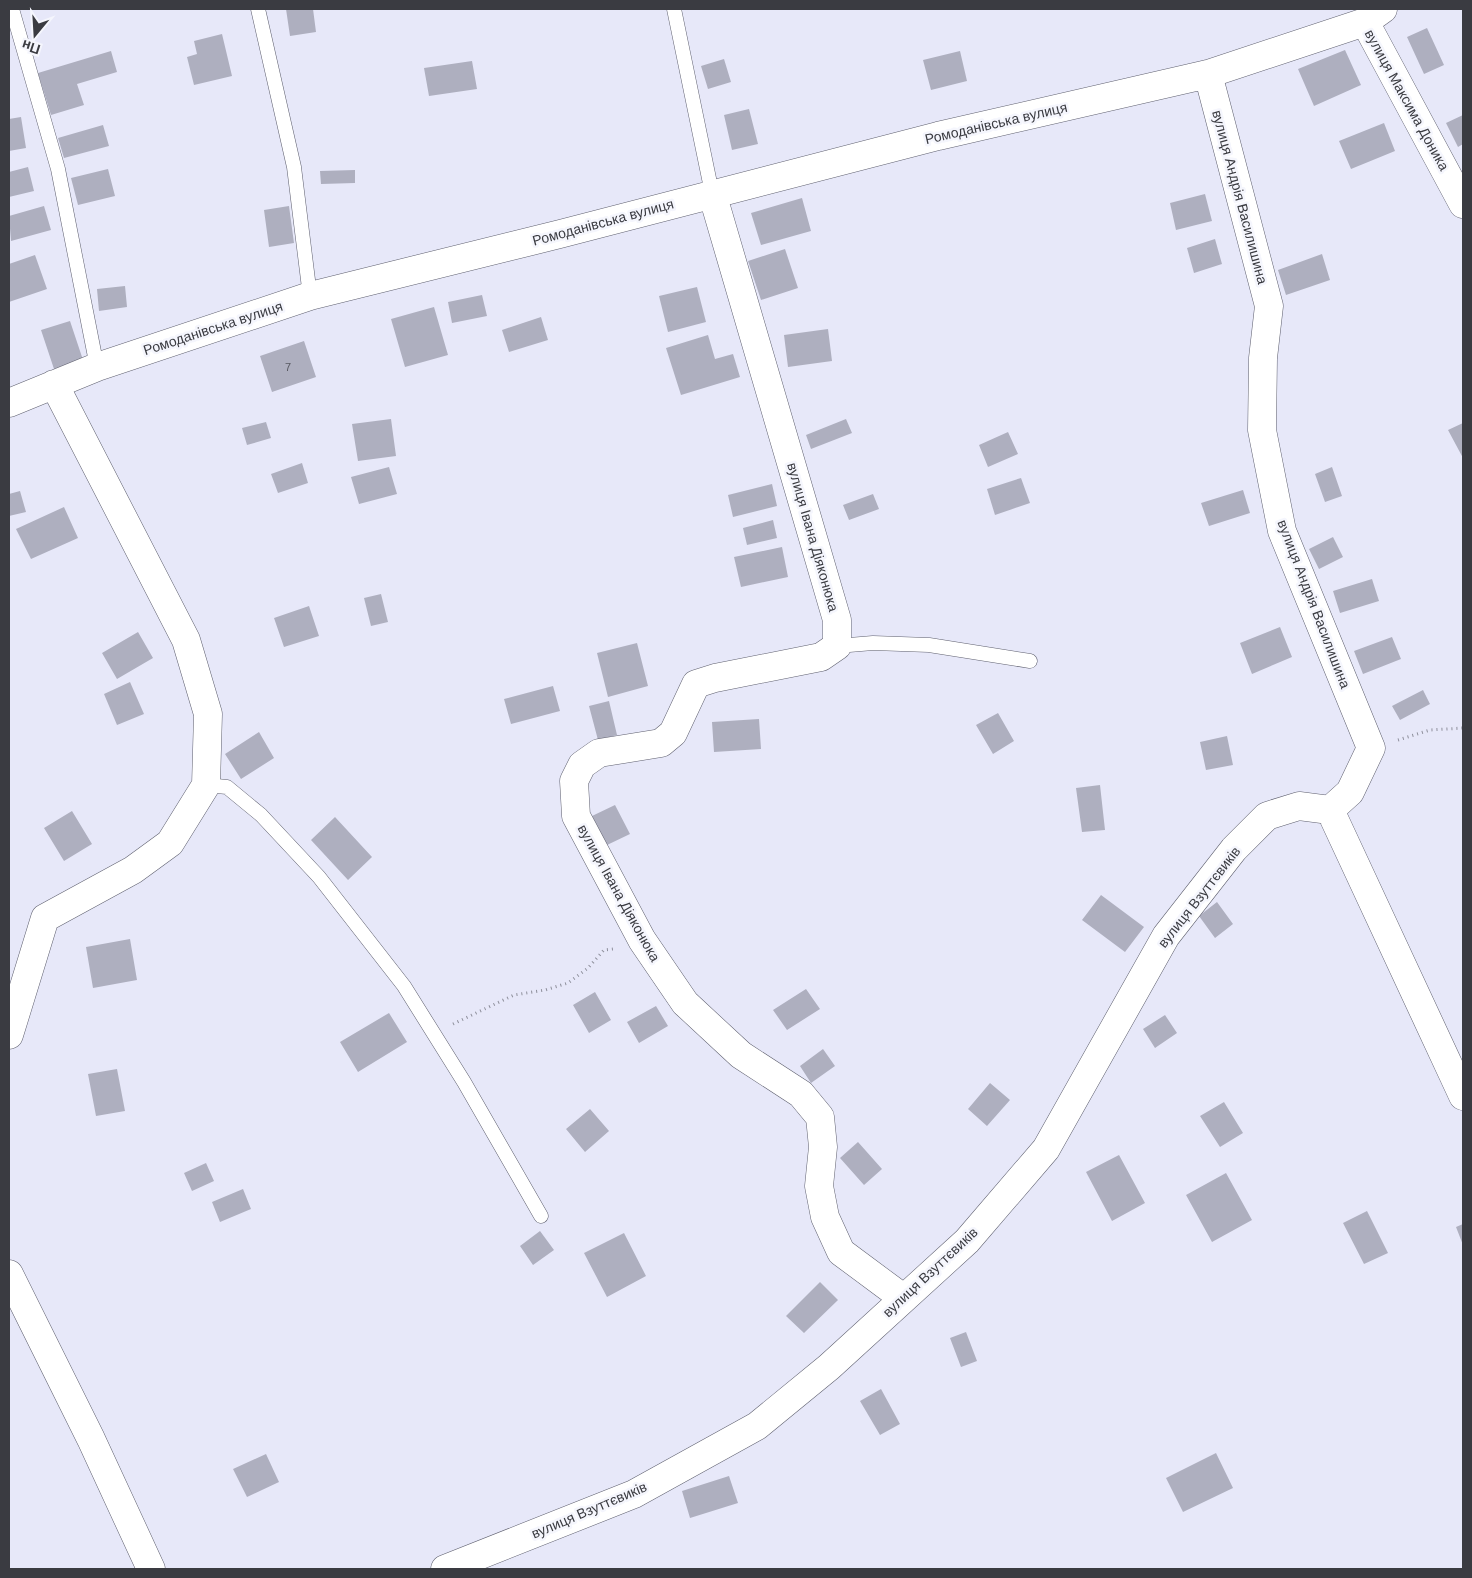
<svg xmlns="http://www.w3.org/2000/svg" width="1472" height="1578" font-family="Arial,sans-serif">
	<style>
		.building { fill: #aeafbf }
		.lines { fill: none; stroke-linecap: round; stroke-linejoin: round }
		.service-casing { stroke: #5f606f; stroke-width: 15 }
		.minor-casing { stroke: #5f606f; stroke-width: 29 }
		.path { stroke: #8e8f9b; stroke-width: 3; stroke-dasharray: 1 4; stroke-linecap: butt }
		.service { stroke: #fff; stroke-width: 14 }
		.minor { stroke: #fff; stroke-width: 28 }
		.labels { text-anchor: middle; dominant-baseline: central; stroke-width: 5; stroke-linejoin: round; paint-order: stroke }
		.number-label { font-size: 11px; fill: #575860 }
		.street-label { font-size: 14px; fill: #3a3b41; stroke: #f5f6fd }
	</style>
	<rect width="100%" height="100%" fill="#e7e8f9"/>
	<path class="building" d="M 286,9 L 313,9 L 316,32 L 290,36 Z
		M 1427,28 L 1444,65 L 1424,74 L 1407,37 Z
		M 222,34 L 232,76 L 194,85 L 187,57 L 197,54 L 194,41 Z
		M 1345,50 L 1361,85 L 1314,106 L 1298,69 Z
		M 111,51 L 117,72 L 77,84 L 84,105 L 51,115 L 38,73 Z
		M 960,51 L 967,81 L 931,90 L 923,60 Z
		M 724,59 L 731,82 L 708,89 L 701,66 Z
		M 472,61 L 477,89 L 429,96 L 424,68 Z
		M 749,109 L 758,144 L 732,150 L 724,115 Z
		M 1463,115 L 1463,144 L 1458,147 L 1446,123 Z
		M 21,117 L 26,148 L 9,151 L 9,119 Z
		M 1384,123 L 1395,151 L 1351,169 L 1339,141 Z
		M 103,125 L 109,146 L 64,158 L 58,138 Z
		M 28,167 L 34,191 L 9,197 L 9,172 Z
		M 108,169 L 115,196 L 78,205 L 71,178 Z
		M 355,170 L 355,183 L 321,184 L 320,171 Z
		M 1205,194 L 1212,221 L 1176,230 L 1170,203 Z
		M 802,198 L 811,231 L 761,245 L 751,213 Z
		M 44,206 L 51,230 L 11,241 L 9,216 Z
		M 289,206 L 294,243 L 269,247 L 264,210 Z
		M 1215,239 L 1222,264 L 1194,273 L 1187,248 Z
		M 785,249 L 798,288 L 761,300 L 748,261 Z
		M 1322,254 L 1330,280 L 1286,295 L 1278,270 Z
		M 35,255 L 47,289 L 9,302 L 9,264 Z
		M 125,286 L 127,307 L 99,311 L 97,289 Z
		M 697,287 L 706,322 L 668,332 L 659,296 Z
		M 482,295 L 487,316 L 452,323 L 448,302 Z
		M 434,307 L 448,355 L 405,367 L 391,319 Z
		M 541,317 L 548,340 L 509,352 L 502,330 Z
		M 70,321 L 83,360 L 54,369 L 41,330 Z
		M 828,329 L 832,361 L 788,367 L 784,335 Z
		M 708,335 L 715,359 L 733,354 L 740,377 L 681,395 L 666,348 Z
		M 304,341 L 316,377 L 272,392 L 260,356 Z
		M 391,419 L 396,456 L 358,461 L 352,424 Z
		M 846,419 L 852,433 L 811,449 L 806,435 Z
		M 266,422 L 271,438 L 247,445 L 242,428 Z
		M 1463,423 L 1463,458 L 1448,430 Z
		M 1008,432 L 1018,454 L 988,467 L 979,445 Z
		M 302,463 L 308,483 L 278,493 L 271,474 Z
		M 389,467 L 397,494 L 359,504 L 351,477 Z
		M 1332,467 L 1342,496 L 1325,502 L 1315,474 Z
		M 1021,478 L 1030,503 L 995,515 L 987,489 Z
		M 772,484 L 777,506 L 733,517 L 728,495 Z
		M 1243,490 L 1250,513 L 1209,526 L 1201,503 Z
		M 20,491 L 26,512 L 9,516 L 9,494 Z
		M 873,494 L 879,509 L 849,520 L 843,505 Z
		M 64,507 L 78,538 L 31,559 L 16,529 Z
		M 773,520 L 777,538 L 747,545 L 743,528 Z
		M 1333,537 L 1343,557 L 1319,569 L 1309,549 Z
		M 782,547 L 788,577 L 741,587 L 734,557 Z
		M 1372,579 L 1379,601 L 1340,613 L 1333,591 Z
		M 381,594 L 388,622 L 371,626 L 364,598 Z
		M 309,606 L 319,636 L 284,647 L 274,618 Z
		M 1280,627 L 1292,657 L 1252,674 L 1240,643 Z
		M 138,632 L 153,658 L 117,679 L 102,653 Z
		M 1392,637 L 1401,659 L 1363,674 L 1354,651 Z
		M 637,643 L 648,686 L 608,697 L 597,653 Z
		M 130,682 L 144,714 L 117,725 L 104,694 Z
		M 553,686 L 560,711 L 511,724 L 504,699 Z
		M 1423,690 L 1430,704 L 1400,720 L 1392,706 Z
		M 609,701 L 617,735 L 598,740 L 589,706 Z
		M 998,713 L 1014,741 L 993,754 L 976,725 Z
		M 759,719 L 761,749 L 714,752 L 712,722 Z
		M 259,732 L 274,758 L 241,779 L 225,754 Z
		M 1227,736 L 1233,765 L 1206,770 L 1200,742 Z
		M 1100,785 L 1105,830 L 1082,832 L 1076,788 Z
		M 615,805 L 630,834 L 607,845 L 592,816 Z
		M 72,811 L 92,844 L 64,861 L 44,828 Z
		M 335,817 L 372,857 L 348,880 L 311,840 Z
		M 1101,895 L 1144,927 L 1125,952 L 1082,920 Z
		M 1217,902 L 1233,924 L 1215,938 L 1199,916 Z
		M 130,939 L 137,980 L 93,988 L 86,947 Z
		M 806,989 L 820,1009 L 787,1030 L 773,1010 Z
		M 595,992 L 611,1020 L 589,1033 L 573,1005 Z
		M 656,1006 L 668,1026 L 639,1043 L 627,1022 Z
		M 389,1013 L 407,1042 L 358,1072 L 340,1042 Z
		M 1165,1015 L 1177,1033 L 1155,1048 L 1143,1029 Z
		M 823,1049 L 835,1066 L 811,1083 L 800,1066 Z
		M 117,1069 L 125,1111 L 96,1116 L 88,1074 Z
		M 990,1083 L 1010,1100 L 987,1126 L 968,1109 Z
		M 1224,1102 L 1243,1133 L 1220,1147 L 1200,1116 Z
		M 590,1109 L 609,1131 L 585,1152 L 566,1129 Z
		M 858,1142 L 882,1169 L 864,1185 L 840,1158 Z
		M 1119,1155 L 1145,1203 L 1112,1221 L 1086,1172 Z
		M 206,1163 L 214,1181 L 192,1191 L 184,1173 Z
		M 1226,1173 L 1252,1220 L 1212,1242 L 1186,1195 Z
		M 243,1189 L 251,1209 L 220,1222 L 212,1202 Z
		M 1367,1211 L 1388,1253 L 1364,1264 L 1343,1223 Z
		M 1463,1224 L 1463,1245 L 1456,1227 Z
		M 540,1231 L 554,1250 L 533,1265 L 520,1246 Z
		M 624,1233 L 646,1276 L 607,1297 L 584,1253 Z
		M 820,1282 L 838,1300 L 804,1333 L 786,1316 Z
		M 966,1332 L 977,1361 L 961,1367 L 950,1338 Z
		M 881,1389 L 900,1424 L 880,1435 L 860,1401 Z
		M 1216,1453 L 1233,1488 L 1183,1512 L 1166,1478 Z
		M 266,1454 L 279,1482 L 247,1497 L 233,1469 Z
		M 729,1476 L 738,1503 L 690,1518 L 682,1491 Z"/>
	<g class="lines">
		<g class="service-casing">
			<path id="service" d="M 12,9 L 58,169 L 97,367
				M 258,9 L 294,167 L 310,296
				M 674,9 L 712,193
				M 837,646 L 873,643 L 929,645 L 1030,661
				M 206,785 L 227,787 L 261,815 L 319,877 L 404,986 L 464,1082 L 541,1216"/>
		</g>
		<g class="minor-casing">
			<path id="minor" d="M 1365,22 L 1463,204
				M 1208,74 L 1269,306 L 1263,358 L 1262,430 L 1282,531 L 1371,748 L 1350,792 L 1330,810 L 1463,1096
				M 712,193 L 837,620 L 837,646 L 821,657 L 715,678 L 696,684 L 673,733 L 661,743 L 599,753 L 582,765 L 574,781 L 576,816 L 642,940 L 685,1003 L 741,1055 L 801,1094 L 820,1117 L 823,1147 L 819,1186 L 825,1217 L 841,1252 L 903,1298
				M 9,403 L 97,367 L 310,296 L 560,234 L 938,136 L 1208,74 L 1365,22 L 1383,9
				M 9,1035 L 45,918 L 133,870 L 170,843 L 206,785 L 208,714 L 186,640 L 54,384
				M 9,1274 L 91,1439 L 151,1569
				M 445,1569 L 634,1494 L 757,1426 L 829,1367 L 967,1241 L 1046,1149 L 1166,936 L 1234,849 L 1267,816 L 1299,806 L 1330,810"/>
		</g>
		<path class="path" d="M 1398,740 L 1430,730 L 1463,728
			M 453,1024 L 514,995 L 545,990 L 568,983 L 588,968 L 604,950 L 613,949"/>
		<use href="#service" class="service"/>
		<use href="#minor" class="minor"/>
	</g>
	<g class="labels">
		<g class="number-label">
			<text x="288" y="367">7</text>
		</g>
		<g class="street-label">
			<text transform="translate(1407 100) rotate(61)">вулиця Максима Доника</text>
			<text transform="translate(996 123) rotate(-13)">Ромоданівська вулиця</text>
			<text transform="translate(1240 197) rotate(75)">вулиця Андрія Василишина</text>
			<text transform="translate(603 222) rotate(-15)">Ромоданівська вулиця</text>
			<text transform="translate(213 328) rotate(-18)">Ромоданівська вулиця</text>
			<text transform="translate(813 537) rotate(74)">вулиця Івана Діяконюка</text>
			<text transform="translate(1314 604) rotate(69)">вулиця Андрія Василишина</text>
			<text transform="translate(619 893) rotate(61)">вулиця Івана Діяконюка</text>
			<text transform="translate(1199 897) rotate(-52)">вулиця Взуттєвиків</text>
			<text transform="translate(930 1272) rotate(-43)">вулиця Взуттєвиків</text>
			<text transform="translate(589 1510) rotate(-23)">вулиця Взуттєвиків</text>
		</g>
	</g>
	<rect width="1472" height="1578" fill="none" stroke="#3a3b41" stroke-width="20"/>
	<g transform="translate(35 35) rotate(198)" stroke="#f5f6fd" stroke-width="4" paint-order="stroke">
	<path d="M0-4L9 19L0 12L-9 19Z" fill="#3a3b41"/>
	<text y="-8" font-size="14" font-weight="bold" text-anchor="middle" fill="#3a3b41">Пн</text>
	</g>
</svg>
